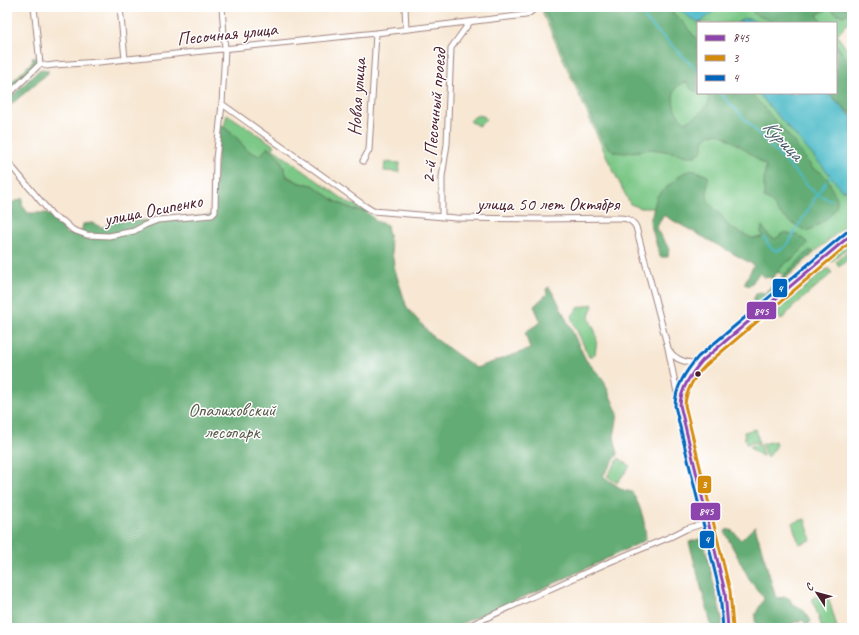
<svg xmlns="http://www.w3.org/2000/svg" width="859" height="635" font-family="Caveat,sans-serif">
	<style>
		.green { fill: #7bc887; stroke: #627459; fill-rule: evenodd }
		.forest { fill: #64ac74; stroke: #576650 }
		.water { fill: #4fbcc9; stroke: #4c6e7a }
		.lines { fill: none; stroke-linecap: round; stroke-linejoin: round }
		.stream { stroke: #4fbcc9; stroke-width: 2 }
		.minor-casing { stroke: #a0837f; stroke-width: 7 }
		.tertiary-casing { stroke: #a0837f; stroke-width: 8 }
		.minor { stroke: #fff; stroke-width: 5 }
		.tertiary { stroke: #fff; stroke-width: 6 }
		.bus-1-casing { stroke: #fff; stroke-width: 6 }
		.bus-2-casing { stroke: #fff; stroke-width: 6 }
		.bus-3-casing { stroke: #fff; stroke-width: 6 }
		.bus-1 { stroke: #8e44ad; stroke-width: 3 }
		.bus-2 { stroke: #d48b09; stroke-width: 3 }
		.bus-3 { stroke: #0065bd; stroke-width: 3 }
		.bus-dot { fill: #4a1f2b; stroke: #fff; stroke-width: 1.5 }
		.labels { text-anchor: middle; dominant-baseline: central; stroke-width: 3; stroke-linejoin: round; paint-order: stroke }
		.street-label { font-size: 19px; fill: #4a1f2b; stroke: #fff }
		.park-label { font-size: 19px; fill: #5b5a4b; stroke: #fff }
		.water-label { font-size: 20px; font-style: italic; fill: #4c5e6a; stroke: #fff }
		.line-badge { stroke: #fff; stroke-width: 1.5 }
		.badge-label { font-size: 11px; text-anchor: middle; font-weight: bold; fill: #fff }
	</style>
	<rect width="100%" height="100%" fill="#fff"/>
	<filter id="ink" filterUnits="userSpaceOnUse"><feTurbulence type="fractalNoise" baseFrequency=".025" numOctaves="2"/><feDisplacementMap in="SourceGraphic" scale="8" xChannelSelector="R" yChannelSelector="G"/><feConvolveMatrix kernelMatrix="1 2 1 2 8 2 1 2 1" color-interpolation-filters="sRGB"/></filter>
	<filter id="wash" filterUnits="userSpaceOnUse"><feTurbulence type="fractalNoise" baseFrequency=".012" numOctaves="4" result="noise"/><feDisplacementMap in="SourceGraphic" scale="16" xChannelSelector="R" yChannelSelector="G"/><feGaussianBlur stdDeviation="0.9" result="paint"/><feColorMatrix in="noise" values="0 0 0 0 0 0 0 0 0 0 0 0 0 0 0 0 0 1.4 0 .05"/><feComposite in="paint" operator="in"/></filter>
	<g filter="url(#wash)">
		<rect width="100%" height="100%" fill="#f7e7d3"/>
		<path class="green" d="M 543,7 L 852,7 L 852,17 L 837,35 L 852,57 L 852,220 L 787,276 L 758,265 L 653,208 L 641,208 L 630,204 L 609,162 L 543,14 ZM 698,23 L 836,23 L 836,93 L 698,93 Z
			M 227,114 L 275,146 L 272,148 L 350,204 L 357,205 L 366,211 L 355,210 L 335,201 L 313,185 L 300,183 L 287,176 L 281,160 L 268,147 L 259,156 L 247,150 L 236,137 L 224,127 Z
			M 479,115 L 483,116 L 486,119 L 485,121 L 478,126 L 470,121 L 474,117 Z
			M 385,162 L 400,163 L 399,172 L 384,171 Z
			M 852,238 L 852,244 L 831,262 L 828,260 L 828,259 Z
			M 852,248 L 852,256 L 839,267 L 836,262 Z
			M 823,263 L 824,263 L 826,266 L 773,311 L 770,308 Z
			M 827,269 L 829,269 L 832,273 L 793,307 L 781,320 L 776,312 Z
			M 592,304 L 593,306 C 586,319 590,319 595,331 C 598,338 596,347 595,354 L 589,357 L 572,320 L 572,316 L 578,308 Z
			M 756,429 L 759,442 L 746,444 L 744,432 Z
			M 775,441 L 776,447 L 769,456 L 766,457 L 762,444 Z
			M 760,444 L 763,456 L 762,456 L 750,448 L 751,446 Z
			M 619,458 L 630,466 L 617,483 L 607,476 Z
			M 805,519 L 811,540 L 799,544 L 792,523 Z
			M 827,593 L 837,627 L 822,628 L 812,598 Z"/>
		<path class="forest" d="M 543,7 L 666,7 L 681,20 L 698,41 L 698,92 L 692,90 L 686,82 C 666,86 672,115 686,122 L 697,116 L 709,103 L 708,95 L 702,93 L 751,93 L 793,141 L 813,169 C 823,172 829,178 831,187 C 832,192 836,194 837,198 C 840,213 818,225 808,231 C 798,227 788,221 780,214 C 773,207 776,203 764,198 L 764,179 L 766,166 L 743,148 L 719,133 L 709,135 L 703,141 L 703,150 L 695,156 L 686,156 L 677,153 L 651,149 L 626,153 L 615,152 L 608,147 L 602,139 Z
			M 754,7 L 852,7 L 852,10 L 844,16 L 837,14 L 829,8 L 817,15 L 822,23 L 772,23 C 768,18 758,17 753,13 Z
			M 836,44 L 852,66 L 852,115 L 829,93 L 836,93 Z
			M 32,57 L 37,59 L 36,66 L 7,93 L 7,87 L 33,61 Z
			M 42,69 L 48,70 L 48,73 L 7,108 L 7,101 L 39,70 Z
			M 220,124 L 236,137 L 247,150 L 259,156 L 268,147 C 280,156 282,162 287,177 L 300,183 L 313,185 L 335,201 L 355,210 L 366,211 L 376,221 L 387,225 L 395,270 L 407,308 L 433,337 L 476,368 L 530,349 L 525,332 L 541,322 L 534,306 L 547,294 L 546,289 L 549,287 L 555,296 L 586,360 L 603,379 L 618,414 L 614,437 L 618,454 L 603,476 L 623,490 L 632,492 C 642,509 645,521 646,540 L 551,585 L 451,628 L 7,628 L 7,205 L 23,198 L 22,205 L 28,213 L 47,213 L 60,222 L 66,234 L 78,233 L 82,229 L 83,224 L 92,223 L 101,227 L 106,227 L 108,222 L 158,220 L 212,215 Z
			M 693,170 L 708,176 L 707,197 L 709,203 L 722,216 L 729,227 L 752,238 L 764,237 L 761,232 L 762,226 L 769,236 L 775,239 L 785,232 L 791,235 L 798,235 L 808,243 L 794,258 L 784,264 L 773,278 L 765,277 L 759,273 L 750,286 L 744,284 L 754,265 L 663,215 L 656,229 L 669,248 L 668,257 L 660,257 L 650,222 L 657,196 L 683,173 Z
			M 810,250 L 814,253 L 759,302 L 755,302 L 753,300 L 756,294 L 760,292 L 765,293 Z
			M 755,526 L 776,598 L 786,597 L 790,599 L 792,604 C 801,606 807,614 811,621 L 807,627 L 803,620 L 790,624 L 791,628 L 756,628 L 757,626 C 751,614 760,609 764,598 L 751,582 L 725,533 L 726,530 C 734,528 736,536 741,540 Z
			M 703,538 L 722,619 L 722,628 L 712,628 L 689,542 Z"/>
		<path class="water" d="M 677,7 L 719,7 L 701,22 C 691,21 684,13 677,7 Z
			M 743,19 L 750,19 L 759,23 L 737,23 Z
			M 758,93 L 827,93 L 852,117 L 852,188 L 842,191 L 831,176 Z"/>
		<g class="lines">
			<path class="stream" d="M 644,7 L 643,14 L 645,19 L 698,71
				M 720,93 L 816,194 L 831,200
				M 829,178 L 831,176
				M 797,228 C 800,222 804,218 807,212 C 814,200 817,193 826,182
				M 764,237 L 770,247 L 776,251 C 787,249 791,240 795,231"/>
		</g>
	</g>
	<g filter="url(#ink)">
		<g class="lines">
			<g class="minor-casing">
				<path id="minor" d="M 34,7 L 40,64
					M 120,7 L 125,59
					M 405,7 L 406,29
					M 40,64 L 47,66 L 54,65 L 99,62 L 376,33 L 526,15 L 532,11 L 533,7
					M 7,96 L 40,64
					M 222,104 L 365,206 L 373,211 L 456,218 L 544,219 L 616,218 C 624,218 631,218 636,227 L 668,348 L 679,403
					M 7,161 L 54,217 L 63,221 L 73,230 L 87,235 L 109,236 L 134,231 L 145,225 L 158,220 L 212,215 L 215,212 L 216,159 L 222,104 L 225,49 L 222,7
					M 363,161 L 369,150 L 376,33
					M 442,217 L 442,177 L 447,144 L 451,48 L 470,22
					M 669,350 C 675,361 689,363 700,364
					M 464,628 L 607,563 L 670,537 L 686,529 L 708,522"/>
			</g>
			<g class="tertiary-casing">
				<path id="tertiary" d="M 728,628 L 727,606 L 725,592 L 680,405 C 680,389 691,373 702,361 L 852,234"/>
			</g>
			<use href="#minor" class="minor"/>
			<use href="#tertiary" class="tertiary"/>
			<g class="bus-1-casing">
				<path id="bus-1" d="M 728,628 L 725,592 L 680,405 C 681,388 691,374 702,361 L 852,234"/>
			</g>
			<g class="bus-2-casing">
				<path id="bus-2" d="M 733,628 L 730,591 L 685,405 C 686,389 695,376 706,365 L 852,241"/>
			</g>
			<g class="bus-3-casing">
				<path id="bus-3" d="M 723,628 L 720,593 L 675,406 C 675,387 686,371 698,357 L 849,230"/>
			</g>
			<use href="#bus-1" class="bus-1"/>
			<use href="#bus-2" class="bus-2"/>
			<use href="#bus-3" class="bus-3"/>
		</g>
	</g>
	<circle class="bus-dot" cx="698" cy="374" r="3.5"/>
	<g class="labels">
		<g class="street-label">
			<text transform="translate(227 34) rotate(-6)">Песочная улица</text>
			<text transform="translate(357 97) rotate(-86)">Новая улица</text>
			<text transform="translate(434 116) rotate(-85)">2-й Песочный проезд</text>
			<text x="548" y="204">улица 50 лет Октября</text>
			<text transform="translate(153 210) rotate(-11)">улица Осипенко</text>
		</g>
		<g class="park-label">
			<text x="232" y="410">Опалиховский<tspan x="232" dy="22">лесопарк</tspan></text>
		</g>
		<g class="water-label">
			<text transform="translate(783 140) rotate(46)">Курица</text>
		</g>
	</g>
	<g class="line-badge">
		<rect x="772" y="278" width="16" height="20" rx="4" fill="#0065bd"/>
		<rect x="746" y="301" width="31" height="19" rx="4" fill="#8e44ad"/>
		<rect x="697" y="475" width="15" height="19" rx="4" fill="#d48b09"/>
		<rect x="690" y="502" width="31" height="19" rx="4" fill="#8e44ad"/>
		<rect x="699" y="530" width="16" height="19" rx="4" fill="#0065bd"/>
	</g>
	<g class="badge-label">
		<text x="780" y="292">4</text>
		<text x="761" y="315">845</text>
		<text x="704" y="488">3</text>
		<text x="706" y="515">845</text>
		<text x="707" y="543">4</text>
	</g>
	<rect width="859" height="635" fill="none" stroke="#fff" stroke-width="24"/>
	<rect x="697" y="22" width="140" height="72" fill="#ffffff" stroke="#b7a5aa"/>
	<rect x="705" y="35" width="20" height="6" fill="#8e44ad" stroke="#b7a5aa"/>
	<text x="733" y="42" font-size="12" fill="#4a1f2b">845</text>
	<rect x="705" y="55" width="20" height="6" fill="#d48b09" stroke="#b7a5aa"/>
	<text x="733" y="62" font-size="12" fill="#4a1f2b">3</text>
	<rect x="705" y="75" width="20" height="6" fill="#0065bd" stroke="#b7a5aa"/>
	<text x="733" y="82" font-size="12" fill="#4a1f2b">4</text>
	<g transform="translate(817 593) rotate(306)" stroke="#ffffff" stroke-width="3" paint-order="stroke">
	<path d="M0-3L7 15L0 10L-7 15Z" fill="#4a1f2b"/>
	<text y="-6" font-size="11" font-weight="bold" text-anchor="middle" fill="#4a1f2b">С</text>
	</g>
</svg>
